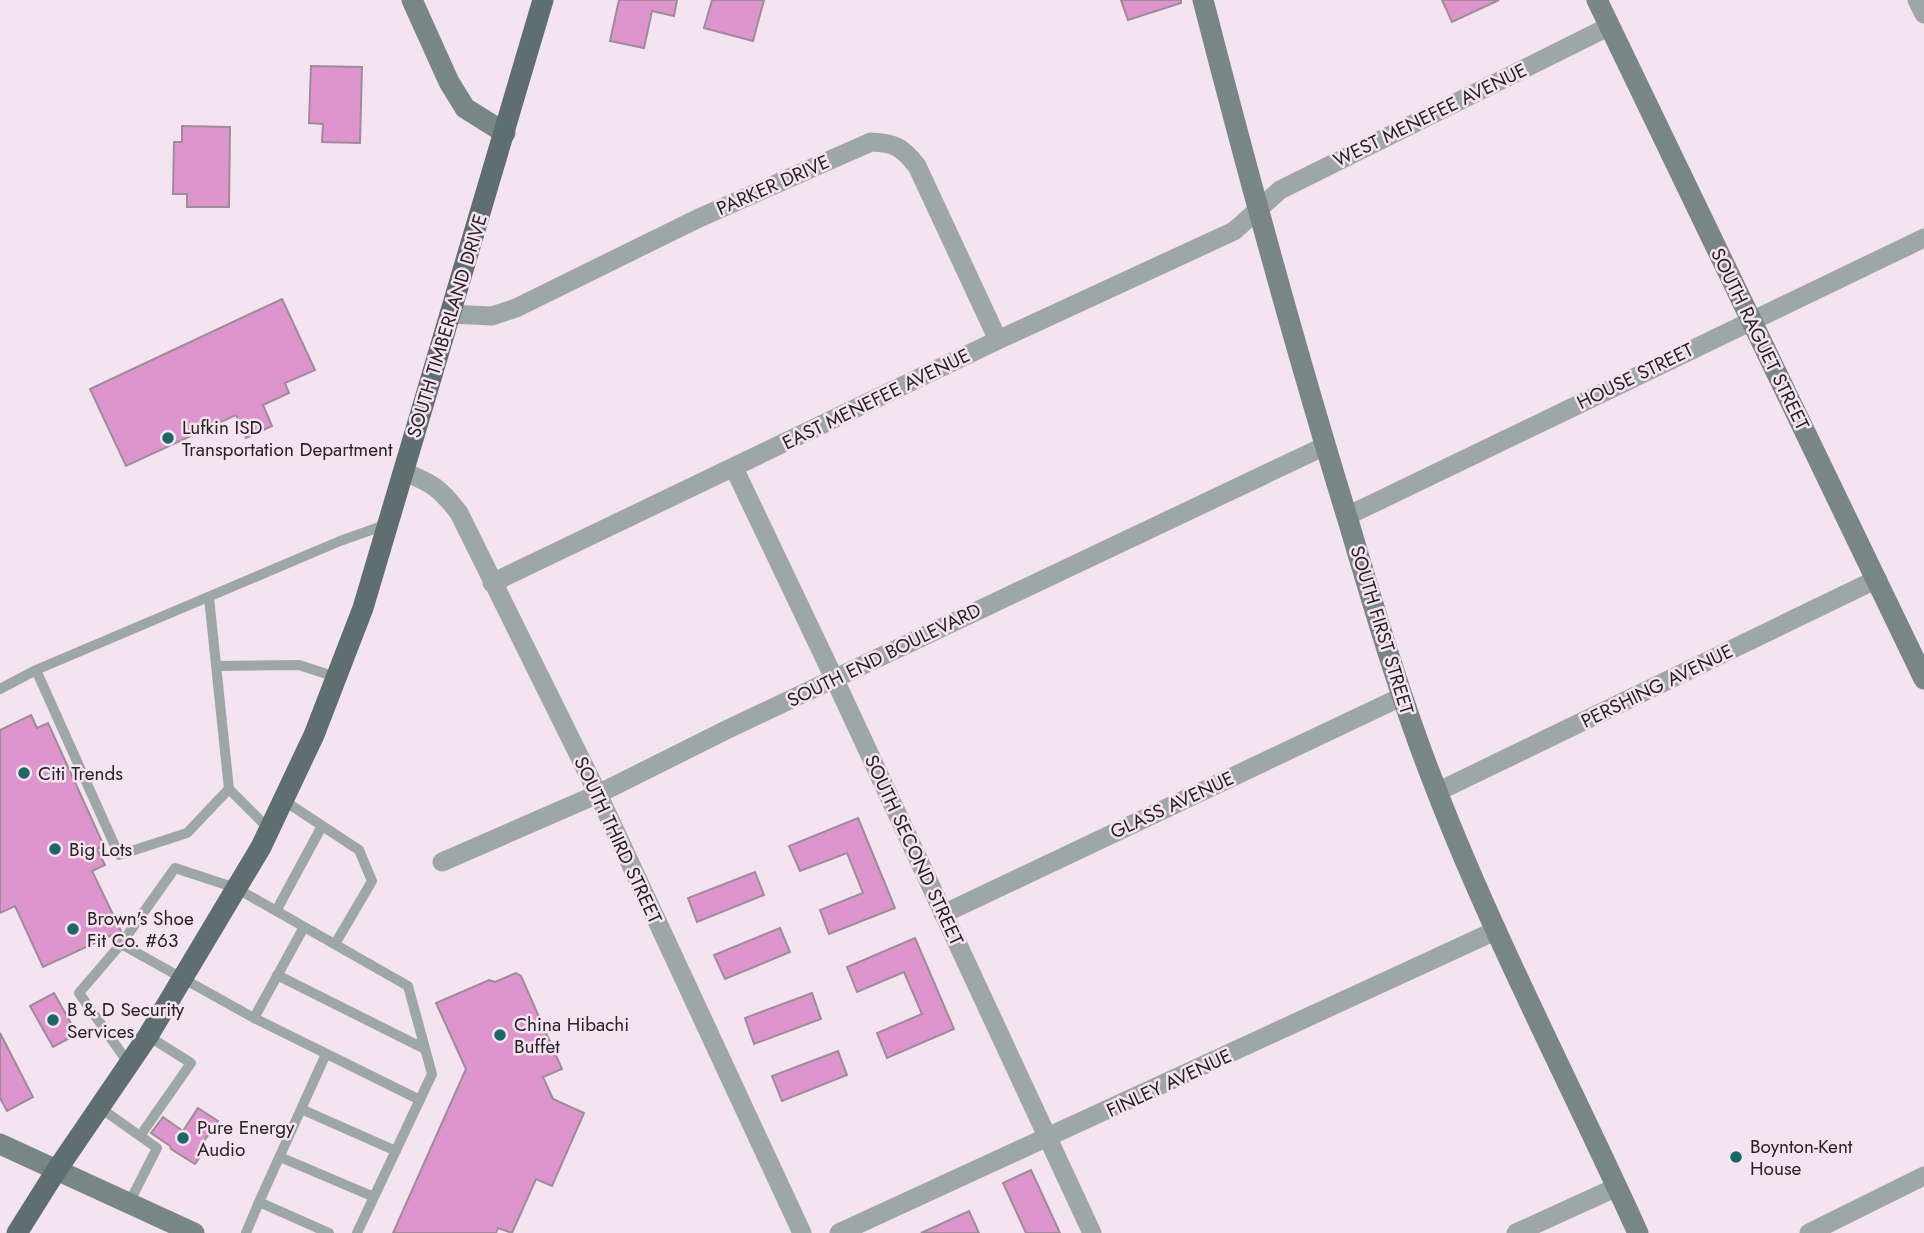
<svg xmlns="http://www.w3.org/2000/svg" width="1924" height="1233" font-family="Jost,sans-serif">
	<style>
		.building { fill: #de94cc; stroke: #9c8d98; stroke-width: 2 }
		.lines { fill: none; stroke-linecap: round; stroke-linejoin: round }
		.lane { stroke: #9da7a6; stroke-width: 10 }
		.street { stroke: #9da7a6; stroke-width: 19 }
		.secondary { stroke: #798686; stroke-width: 21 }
		.primary { stroke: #5f6f6f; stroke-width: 21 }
		.poi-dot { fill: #1b6868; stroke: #f4e4ef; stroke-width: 2.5 }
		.labels { text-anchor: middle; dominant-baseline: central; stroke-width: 5; stroke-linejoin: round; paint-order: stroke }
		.street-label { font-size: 19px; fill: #282226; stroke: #f4e4ef }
		.poi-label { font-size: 19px; fill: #282226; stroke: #f4e4ef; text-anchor: start }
	</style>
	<rect width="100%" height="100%" fill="#f4e4ef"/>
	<path class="building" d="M 619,0 L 677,0 L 674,16 L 652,11 L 644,48 L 610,41 Z
		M 712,0 L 764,0 L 753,41 L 704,28 Z
		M 1121,0 L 1181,0 L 1181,3 L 1128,20 Z
		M 1442,0 L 1499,0 L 1452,22 Z
		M 311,66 L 362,67 L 360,143 L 322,142 L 323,124 L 309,123 Z
		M 182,126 L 230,127 L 229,207 L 187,207 L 187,194 L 173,194 L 174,142 L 182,142 Z
		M 282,299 L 315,370 L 285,383 L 289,393 L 263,405 L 272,426 L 246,438 L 236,415 L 126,466 L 90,389 Z
		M 31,715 L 37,728 L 48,723 L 104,846 L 97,849 L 105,865 L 92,871 L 121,931 L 43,967 L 15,906 L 0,913 L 0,730 Z
		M 858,818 L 895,908 L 829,934 L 820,910 L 863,893 L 847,853 L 800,871 L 789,846 Z
		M 755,872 L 764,895 L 697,922 L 688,898 Z
		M 780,928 L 790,952 L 725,979 L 714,955 Z
		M 915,938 L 954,1029 L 887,1058 L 877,1033 L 922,1014 L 904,972 L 857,992 L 847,967 Z
		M 516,973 L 521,976 L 562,1069 L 543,1077 L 553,1099 L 584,1113 L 552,1186 L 536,1179 L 512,1233 L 498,1228 L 496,1233 L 393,1233 L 466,1069 L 436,1003 L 489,980 L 495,982 Z
		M 54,993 L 77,1034 L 53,1047 L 30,1006 Z
		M 812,993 L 821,1019 L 754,1044 L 745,1018 Z
		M 0,1033 L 33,1097 L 7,1111 L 0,1098 Z
		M 838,1051 L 847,1075 L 782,1101 L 772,1076 Z
		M 198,1108 L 218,1121 L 202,1144 L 206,1148 L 195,1164 L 171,1149 L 170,1146 L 151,1133 L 163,1117 L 183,1131 Z
		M 1031,1170 L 1060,1233 L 1026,1233 L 1003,1183 Z
		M 969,1211 L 979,1233 L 921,1233 Z"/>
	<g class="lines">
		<path class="lane" d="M 209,598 L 229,789
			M 216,666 L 299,665 L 336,677
			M 0,689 L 36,670
			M 283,800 L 359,850 L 372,881 L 335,944
			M 269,829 L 229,789 L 187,833 L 119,855 L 36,670 L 340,541 L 388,524
			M 276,911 L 322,826
			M 121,944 L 254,1018 L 420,1100
			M 277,975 L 425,1049
			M 254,1018 L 304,927
			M 129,1064 L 79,993 L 121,944 L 175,868 L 236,888 L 408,986 L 432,1074 L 357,1233
			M 99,1107 L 157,1148 L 129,1203
			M 301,1109 L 396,1151
			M 140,1136 L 191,1063 L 148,1036
			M 280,1157 L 374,1197
			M 259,1202 L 326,1054
			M 246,1233 L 259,1202 L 329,1233"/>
		<path class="street" d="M 1917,0 L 1924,14
			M 449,314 L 492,316 L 516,308 L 699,218 L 871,142 C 895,143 902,147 917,166 L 998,340
			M 734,468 L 835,680 L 1092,1233
			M 404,472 C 432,483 440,488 459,513 L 598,794 L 802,1233
			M 1347,516 L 1924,238
			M 492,583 L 998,340 L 1234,231 L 1280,190 L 1608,27
			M 1437,792 L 1877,579
			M 442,862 L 598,794 L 724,731 L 1325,446
			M 943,914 L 1401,697
			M 839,1233 L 1497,930
			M 1516,1233 L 1617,1187
			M 1809,1233 L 1924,1176"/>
		<path class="secondary" d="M 412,0 L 449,82 L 465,108 L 505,133
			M 1203,0 C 1248,175 1295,348 1348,520 C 1375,611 1401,701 1436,789 C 1495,941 1571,1085 1638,1233
			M 1597,0 L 1924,679
			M 0,1144 L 194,1233"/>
		<path class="primary" d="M 17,1233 L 56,1171 L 148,1036 L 261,847 L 314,735 L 363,608 L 543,0"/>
	</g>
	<g class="poi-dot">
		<circle cx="168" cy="438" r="7"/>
		<circle cx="24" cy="773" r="7"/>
		<circle cx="55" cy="849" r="7"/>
		<circle cx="73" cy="929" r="7"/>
		<circle cx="53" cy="1020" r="7"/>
		<circle cx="500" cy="1035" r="7"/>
		<circle cx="183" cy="1138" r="7"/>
		<circle cx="1736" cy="1157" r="7"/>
	</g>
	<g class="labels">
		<g class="street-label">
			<text transform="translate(1430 115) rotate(-26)">WEST MENEFEE AVENUE</text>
			<text transform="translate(773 185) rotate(-24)">PARKER DRIVE</text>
			<text transform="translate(447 326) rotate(-73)">SOUTH TIMBERLAND DRIVE</text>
			<text transform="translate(1760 339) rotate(64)">SOUTH RAGUET STREET</text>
			<text transform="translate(1635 376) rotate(-26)">HOUSE STREET</text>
			<text transform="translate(876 399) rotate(-26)">EAST MENEFEE AVENUE</text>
			<text transform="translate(1382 630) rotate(73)">SOUTH FIRST STREET</text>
			<text transform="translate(884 655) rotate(-26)">SOUTH END BOULEVARD</text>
			<text transform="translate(1657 686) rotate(-26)">PERSHING AVENUE</text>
			<text transform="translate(1172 805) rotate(-25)">GLASS AVENUE</text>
			<text transform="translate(618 840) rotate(65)">SOUTH THIRD STREET</text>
			<text transform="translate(914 850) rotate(65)">SOUTH SECOND STREET</text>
			<text transform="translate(1169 1083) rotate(-25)">FINLEY AVENUE</text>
		</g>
		<g class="poi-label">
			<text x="182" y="427">Lufkin ISD<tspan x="182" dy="22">Transportation Department</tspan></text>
			<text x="38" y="773">Citi Trends</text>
			<text x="69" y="849">Big Lots</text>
			<text x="87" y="918">Brown's Shoe<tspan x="87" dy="22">Fit Co. #63</tspan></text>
			<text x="67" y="1009">B &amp; D Security<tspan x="67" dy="22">Services</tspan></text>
			<text x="514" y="1024">China Hibachi<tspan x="514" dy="22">Buffet</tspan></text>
			<text x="197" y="1127">Pure Energy<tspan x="197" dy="22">Audio</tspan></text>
			<text x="1750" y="1146">Boynton-Kent<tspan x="1750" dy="22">House</tspan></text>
		</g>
	</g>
</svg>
